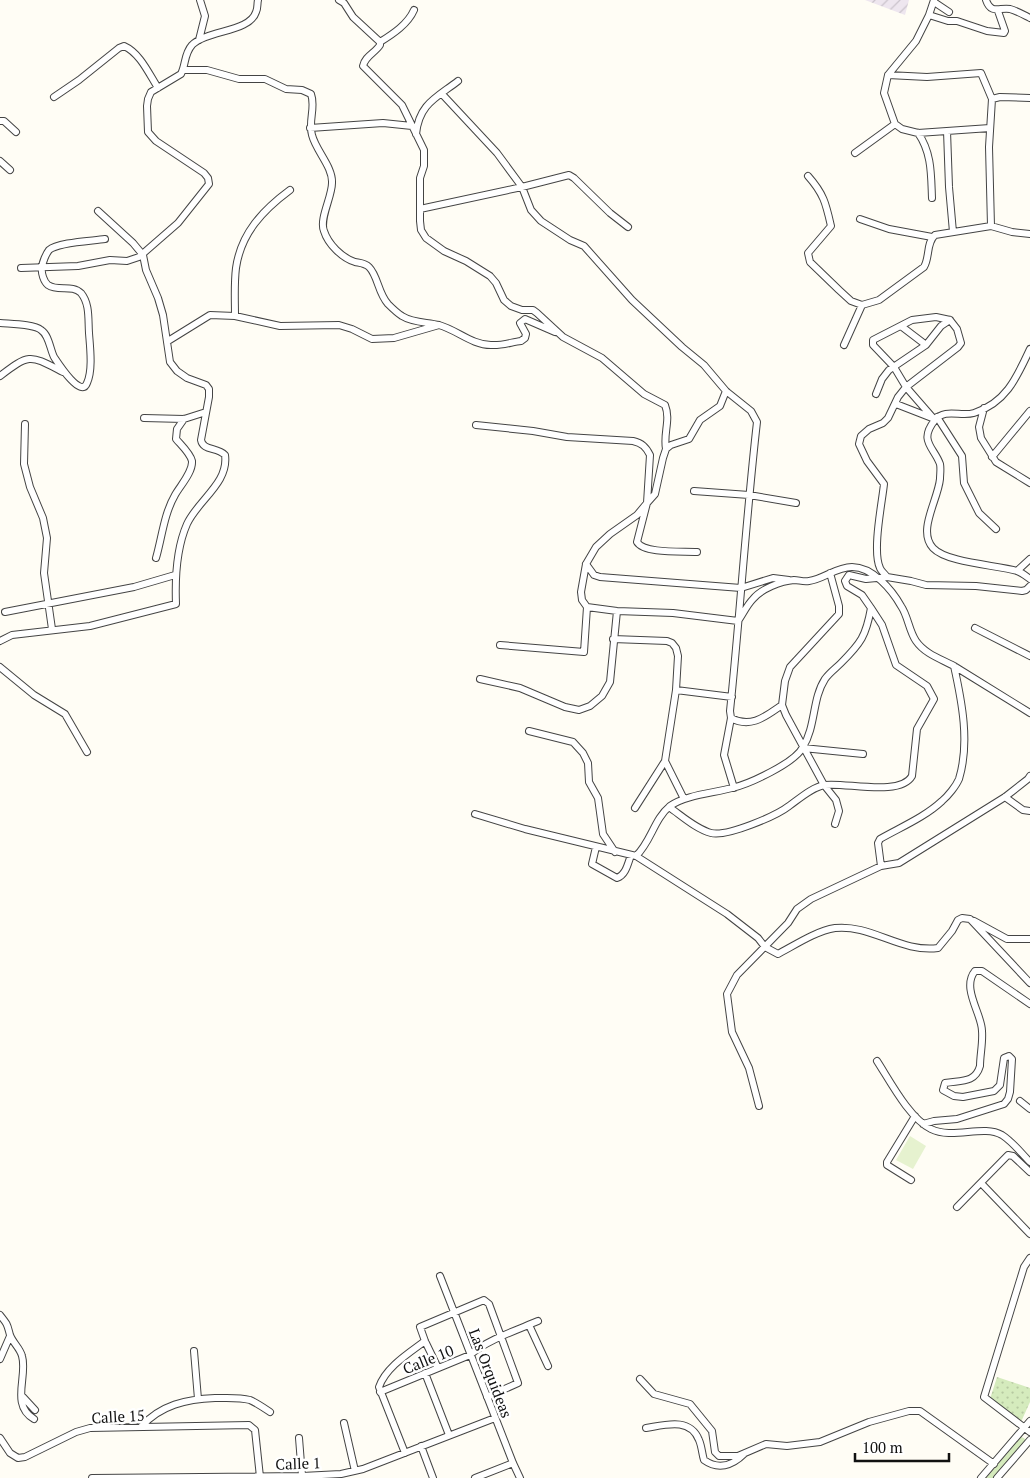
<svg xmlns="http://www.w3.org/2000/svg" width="1030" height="1478" font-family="'PT Serif',serif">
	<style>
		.industrial { fill: url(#industrial-furrows) }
		.grass { fill: #d5ebbd }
		.park { fill: url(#park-dots) }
		.pitch { fill: #e6f2cf }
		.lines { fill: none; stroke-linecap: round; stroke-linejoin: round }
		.street-casing { stroke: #444; stroke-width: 8 }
		.street { stroke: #fff; stroke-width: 6 }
		.labels { text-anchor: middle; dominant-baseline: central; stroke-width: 5; stroke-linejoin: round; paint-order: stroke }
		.street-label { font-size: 15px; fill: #111; stroke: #fff }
	</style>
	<defs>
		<pattern id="industrial-furrows" width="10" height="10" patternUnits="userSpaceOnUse" patternTransform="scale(1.25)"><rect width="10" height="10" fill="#eee6ef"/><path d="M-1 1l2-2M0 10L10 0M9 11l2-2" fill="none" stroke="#cbc4cc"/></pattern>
		<pattern id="park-dots" width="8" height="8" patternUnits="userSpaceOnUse" patternTransform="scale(1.25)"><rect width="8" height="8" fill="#d5ebbd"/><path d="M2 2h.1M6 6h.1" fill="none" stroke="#b6c8a1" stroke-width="1.8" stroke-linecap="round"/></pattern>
	</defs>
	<rect width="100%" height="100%" fill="#fffdf5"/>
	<path class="industrial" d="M 865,0 L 909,0 L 905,15 Z"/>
	<path class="grass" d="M 1021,1437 L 1024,1438 L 1026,1441 L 994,1478 L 986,1478 Z"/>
	<path class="park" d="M 997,1377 L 1030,1388 L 1030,1402 L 1021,1422 L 990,1399 Z"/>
	<path class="pitch" d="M 910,1136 L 926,1146 L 913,1169 L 896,1160 Z"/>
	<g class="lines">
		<g class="street-casing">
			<path id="street" d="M 339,0 L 344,3 L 353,17 L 380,42 L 380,45 C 375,53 365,56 363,66 L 402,105 L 424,150 L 424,166 L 420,178 L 420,221 L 421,230 L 426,238 L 444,251 L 466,261 L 490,276 L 496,283 L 504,300 L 511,306 L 522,310 L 533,310 L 537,313 L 563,337 L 602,358 L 644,394 L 665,405 C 671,420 663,433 666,449
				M 934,0 L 929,15 L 916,41 L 888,75 L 884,93 L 895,124 L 902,129 L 918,133 L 990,128
				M 986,0 C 991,15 1000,7 1010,9 C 1017,11 1024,15 1030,18
				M 934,2 L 949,12
				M 929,15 L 948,21 L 957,21 L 987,31 L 1004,33 L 1005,31 L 998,11
				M 199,40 L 205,16 L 200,0
				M 380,42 C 393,34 408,24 414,10
				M 183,70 L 207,70 L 239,79 L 265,79 L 286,89 L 302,90 L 311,94 C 316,107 308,121 312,135 C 316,151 333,167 332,183 C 332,197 319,219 324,231 C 328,244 342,258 355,262 C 360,263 365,263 369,267 C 378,276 378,293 388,304 C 392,308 397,313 402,316 C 413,323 427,322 439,325 C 457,330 472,345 491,345 C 501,346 512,342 521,341 L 525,338 L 526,334 L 520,323 L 525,319 L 555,332
				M 888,75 L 927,77 L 981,73 L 992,99
				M 442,94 L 497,153 L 522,187 L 531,210 L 541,221 L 570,240 L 584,246 L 632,300 L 682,347 L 704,365 L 726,391 L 751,411 L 757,422 C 746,518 740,615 730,711 L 731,718 L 724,755 L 734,788
				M 54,97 L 79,80 L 119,48 L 124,46 C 140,53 149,74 158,88
				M 0,121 L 4,121 L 16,132
				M 310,128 L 383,123 L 412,126
				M 947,131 L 949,187 L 953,232
				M 918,133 C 932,153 931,175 932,198
				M 416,134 C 419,104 436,98 458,81
				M 855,153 L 895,124
				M 0,161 L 10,170
				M 808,176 C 824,194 826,204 831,226 L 808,253 L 810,262 L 839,290 L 851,301 L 862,305 L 879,300 L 924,267 C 930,257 926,243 935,235 L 991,226 L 1012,232 L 1030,234
				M 420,209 L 522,187 L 569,175 L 574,178 L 610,213 L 628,227
				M 860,219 L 889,229 L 932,237
				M 991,226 L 989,147 L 992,99 L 1000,97 L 1030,98
				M 21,268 L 78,266 L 110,260 L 127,261 L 139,257 L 178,223 L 209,184 L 208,178 L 204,173 L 156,141 L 148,132 L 147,106 L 148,99 L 151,92 L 181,74 C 186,64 184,54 192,45 C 207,30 250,32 256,12 C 258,8 257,4 258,0
				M 235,316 C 235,300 234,284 236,268 C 241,233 263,210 290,190
				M 0,323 C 10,324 34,324 41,330 C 49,335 50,349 54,357 C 58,363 81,399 87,383 C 93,370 90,347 89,333 C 88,319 90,304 81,293 C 72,284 58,292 48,285 C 44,282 41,273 42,268 C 42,263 46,254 49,250 C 58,242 92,241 105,239
				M 901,326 L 926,345
				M 168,341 L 210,315 L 235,316 L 280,326 L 339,325 L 352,329 L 372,339 L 394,338 L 439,325
				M 844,345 L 862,305
				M 1030,349 C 1017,377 1006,403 974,413 C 961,417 945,408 935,420 C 918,441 934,447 940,464 C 941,469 940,474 940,479 C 938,500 917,531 933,548 C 947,563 997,565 1017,571 C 1021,572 1026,576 1030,579
				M 0,376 C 30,353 30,355 63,372
				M 876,394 L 882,379 L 889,370 L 926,345 L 941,326 L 950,320 L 957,329 L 961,343 L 958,347 L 906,387 L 898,397 L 888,418 L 883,423 L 869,429 L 861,436 L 859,444 L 867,461 L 884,484 C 882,503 872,551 880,568 C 881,571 885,574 887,577
				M 896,404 L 932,418
				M 984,408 L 979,427 L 981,438 L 996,462 L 1030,483
				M 937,417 L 962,456 L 964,483 L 979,513 L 996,529
				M 144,418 L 184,419 L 206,412
				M 936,419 L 933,418 L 906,387 L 894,367 L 873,345 L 873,340 L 912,320 L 936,317 L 950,320
				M 25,424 L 24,464 L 30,487 L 43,518 L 47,538 L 44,573 L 52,629
				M 476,425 L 533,431 L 567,437 L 633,441 C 642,443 646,447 650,455 L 647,503 L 637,515 L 610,534 L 596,547 L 586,564 L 581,592 L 582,600 L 587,607 L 584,652 L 500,645
				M 992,457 L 1030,411
				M 694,491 L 749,495 L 796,503
				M 697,552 C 683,551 644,554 637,542 L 647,503 L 655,494 L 663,458 L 666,449 L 671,445 L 689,439 L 700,420 L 720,406 L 726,391
				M 156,558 C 162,537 164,514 175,495 C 180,486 193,472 192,461 C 190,453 181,445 176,439 L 177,429 L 184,419
				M 586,564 L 594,575 L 600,577 L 741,588 L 773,578 L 789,580
				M 1017,571 L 1030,559
				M 830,573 L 839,606 L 839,614 L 790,667 L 785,681 L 782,705 L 786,715 L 824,785 L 836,800 L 839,811 L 835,824
				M 587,607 L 617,611 L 673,613 L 738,621 C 743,614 747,605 753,599 C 761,589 781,581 794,580 C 799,580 803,582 809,581 C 824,579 836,567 852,567 C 873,567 892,590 901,606 C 908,616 909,631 916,641 C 925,654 941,659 954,666 C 962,702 970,743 959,779 C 956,786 948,796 942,801 C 925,817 901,827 880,839 L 878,843 L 881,866
				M 5,612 L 134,587 L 175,575
				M 975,628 L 1030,656
				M 613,639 L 667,641 L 672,643 L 676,648 L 678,656 L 676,690 L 665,761 L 684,799
				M 0,641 L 12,635 L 90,626 L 176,604 C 175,578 176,549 187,524 C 198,500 229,483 225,455 C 217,447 203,451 201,440 L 209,397 L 209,389 L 206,385 L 187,378 L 177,371 L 170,362 L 163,315 L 158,298 L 146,270 L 143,255 L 133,243 L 98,211
				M 954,666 L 1030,713
				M 0,667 L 34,695 L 65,714 L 87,752
				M 480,679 L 520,688 L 565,707 L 579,710 L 590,706 L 602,696 L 610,682 L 617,611
				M 676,690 L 732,697
				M 731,718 C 751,729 766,716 782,705
				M 529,731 L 573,742 L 583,753 L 588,763 L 589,782 L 598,798 L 603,834 L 615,852
				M 803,748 L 863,754
				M 1005,797 L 1023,810 L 1030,811
				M 669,807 C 682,816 696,829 711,833 C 727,837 776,816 789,806 C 799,799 812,787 825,785 C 845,782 900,797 912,776 L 917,729 L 934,699 L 927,686 L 896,665 L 882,625 L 871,608
				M 635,808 L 665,761
				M 475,814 L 525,829 L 636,856 L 727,914 L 758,938 L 765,947 L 778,954 C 795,945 816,931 835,928 C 871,924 901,953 938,948 L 952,931 L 958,920 L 962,918 L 970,919 L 1030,983
				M 596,847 L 592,864 L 617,878 C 626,875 628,863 631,855
				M 636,856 C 651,842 654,819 670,806 C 685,795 714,793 732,788 C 749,784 795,763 803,747 C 816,726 812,699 825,679 C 829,673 836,668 841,663 C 861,643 866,636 871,608 L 862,595 L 847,586 L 845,581 L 849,575 L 866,579 L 887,577 L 911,581 L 926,585 L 976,586 L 1022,591 L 1026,590 L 1030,586
				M 974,921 L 1007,939 L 1030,939
				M 877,1061 C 890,1081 909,1118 931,1129 C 953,1140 983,1124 1002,1135 C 1013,1142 1021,1153 1030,1162
				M 1020,1101 L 1030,1109
				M 759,1106 L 749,1068 L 732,1032 L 727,994 L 737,975 L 788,923 L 797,909 L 811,899 L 881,866 L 899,863 L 1005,797 L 1028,779 L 1030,776
				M 923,1124 L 934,1121 L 957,1119 L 1004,1104 L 1008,1099 L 1010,1092 L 1012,1059 L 1009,1056 L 1004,1058 L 1000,1085 L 994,1091 L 963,1097 L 954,1096 L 943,1090 L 945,1083 C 959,1080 975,1084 980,1066 C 980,1055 983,1043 982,1031 C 982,1014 961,988 975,971 L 982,971 L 1030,1004
				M 911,1180 L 887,1165 L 887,1162 L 915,1116
				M 981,1183 L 1030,1234
				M 957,1207 L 1008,1155 L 1013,1156 L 1030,1172
				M 1030,1258 L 1024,1267 L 984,1397 L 1030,1432
				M 440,1276 L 513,1463 L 520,1478
				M 0,1315 C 8,1325 7,1324 10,1335 C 13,1343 20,1348 22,1356 C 28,1376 10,1405 34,1419
				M 529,1325 L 548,1366
				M 194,1351 L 198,1399
				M 0,1359 L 10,1336
				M 438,1368 L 425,1341 L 420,1327 L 484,1300 L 489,1304 L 518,1383 L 487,1397
				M 425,1373 L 449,1435
				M 640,1379 L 654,1394 L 690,1404 L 712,1431 L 715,1452 L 719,1456 L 738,1456 L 766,1444 L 787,1446 L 820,1442 L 869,1422 L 909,1411 L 920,1411 L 994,1464
				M 380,1392 L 470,1355 C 487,1340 517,1330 538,1321
				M 23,1397 L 35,1410
				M 344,1423 L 355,1471
				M 141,1427 C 160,1405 187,1399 215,1398 C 227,1398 239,1397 250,1400 C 257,1403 264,1408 270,1412
				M 646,1428 C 665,1425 690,1417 699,1440 C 702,1447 702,1454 704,1460 C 718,1470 732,1466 744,1454
				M 0,1438 L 10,1453 L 18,1458 L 25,1457 L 76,1432 L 90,1428 L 249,1425 L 255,1430 L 260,1477
				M 299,1438 L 302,1476
				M 421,1446 L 433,1478
				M 405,1453 L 379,1387 C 386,1367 409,1353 425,1341
				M 92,1478 L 302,1476 L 341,1474 L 363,1469 L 495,1418
				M 475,1478 L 513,1463
				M 981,1478 L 1030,1421
				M 997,1478 L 1030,1440"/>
		</g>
		<use href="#street" class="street"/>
	</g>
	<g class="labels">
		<g class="street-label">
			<text transform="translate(428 1359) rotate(-22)">Calle 10</text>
			<text transform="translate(491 1373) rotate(69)">Las Orquideas</text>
			<text transform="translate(118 1416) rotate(-3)">Calle 15</text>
			<text transform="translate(298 1463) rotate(-2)">Calle 1</text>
		</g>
	</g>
	<path d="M855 1453v8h94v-8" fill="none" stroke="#111111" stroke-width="2.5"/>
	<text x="862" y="1453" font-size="15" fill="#111111" stroke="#ffffff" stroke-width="4" paint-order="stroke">100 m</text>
</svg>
